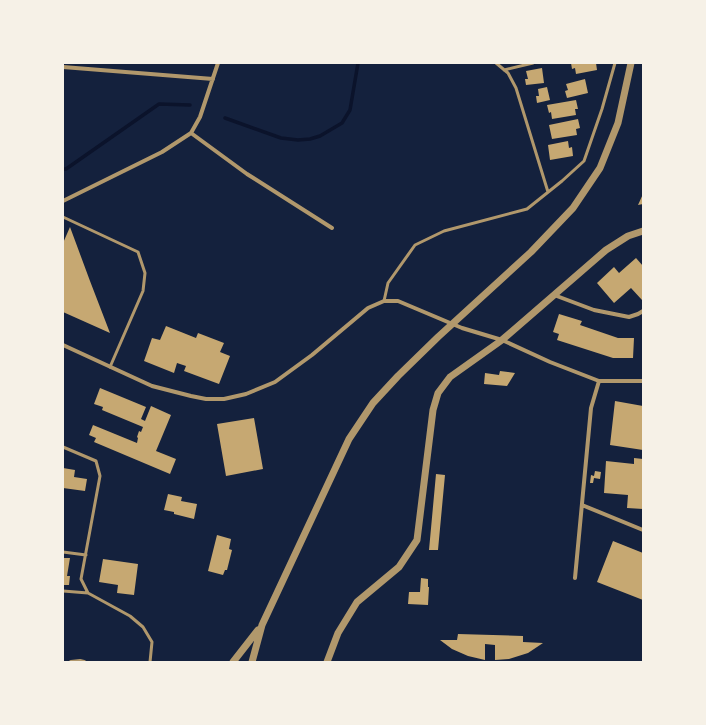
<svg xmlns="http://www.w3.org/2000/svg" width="706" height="725" font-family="'Noto Sans',sans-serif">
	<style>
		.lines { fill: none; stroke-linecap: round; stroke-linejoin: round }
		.stream { stroke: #0b132b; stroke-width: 3.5 }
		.building { fill: #c6a872 }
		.service { stroke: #b1986c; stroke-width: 3 }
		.minor { stroke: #b1986c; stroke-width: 4 }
		.tertiary { stroke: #b1986c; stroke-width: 7 }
	</style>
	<rect width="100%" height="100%" fill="#14213d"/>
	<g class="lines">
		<path class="stream" d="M 225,118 L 281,138 L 298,140 L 310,139 L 320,136 L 342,123 L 350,110 L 358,63
			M 63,169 L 66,169 L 159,104 L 190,105"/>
	</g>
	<path class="building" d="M 571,63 L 596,63 L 597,70 L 576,74 L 575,68 L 572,69 Z
		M 542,68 L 544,83 L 526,85 L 525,79 L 528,79 L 526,71 Z
		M 585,79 L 588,93 L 567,98 L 565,91 L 568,90 L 566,84 Z
		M 547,87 L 550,100 L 537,103 L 536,96 L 539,96 L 538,89 Z
		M 576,100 L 578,109 L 575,109 L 576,115 L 552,119 L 551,112 L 549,113 L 547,105 Z
		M 578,119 L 580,128 L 576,129 L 577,135 L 552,139 L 549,125 Z
		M 568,141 L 569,148 L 572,147 L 573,156 L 550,160 L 548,145 Z
		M 643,194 L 643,204 L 638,205 Z
		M 70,227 L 90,281 L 110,333 L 63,312 L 63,243 Z
		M 636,258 L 643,266 L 643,299 L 642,300 L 631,288 L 614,303 L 597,283 L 614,267 L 619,273 Z
		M 559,314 L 582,321 L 580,325 L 618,338 L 634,338 L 633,358 L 613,358 L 557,340 L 559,334 L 553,332 Z
		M 166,326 L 196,338 L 198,333 L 224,343 L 220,352 L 230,356 L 219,384 L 184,371 L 186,366 L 177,363 L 174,373 L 144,361 L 152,338 L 160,340 Z
		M 500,371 L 515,373 L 507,386 L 484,384 L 485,373 L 499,375 Z
		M 100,388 L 146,407 L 141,419 L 145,421 L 151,406 L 171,415 L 156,451 L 176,459 L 170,474 L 94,442 L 96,438 L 89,435 L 93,425 L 137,443 L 138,438 L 137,437 L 139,431 L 141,432 L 143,427 L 102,410 L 103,407 L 94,404 Z
		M 615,401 L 643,406 L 643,450 L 610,445 Z
		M 254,418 L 263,469 L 226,476 L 217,424 Z
		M 634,458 L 643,459 L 643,509 L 627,508 L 628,495 L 604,493 L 606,461 L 634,464 Z
		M 63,468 L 75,470 L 74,477 L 87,479 L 85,491 L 63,488 Z
		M 595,471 L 601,472 L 600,479 L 594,478 L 593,483 L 590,483 L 591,475 L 594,476 Z
		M 436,474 L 445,475 L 438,550 L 429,550 Z
		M 168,494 L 182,497 L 181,501 L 197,504 L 194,519 L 174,514 L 174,512 L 164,510 Z
		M 217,535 L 231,539 L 229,549 L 232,550 L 227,570 L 225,570 L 223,575 L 208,571 Z
		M 613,541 L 643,553 L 643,600 L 597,582 Z
		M 63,558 L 70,558 L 67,576 L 70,576 L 69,585 L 63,585 Z
		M 103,559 L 138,564 L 134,595 L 117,593 L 118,585 L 99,582 Z
		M 421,578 L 428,579 L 428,587 L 429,587 L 428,605 L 408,604 L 409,592 L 420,592 Z
		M 458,634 L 523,636 L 523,642 L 543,643 L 528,653 L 509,659 L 495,660 L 495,645 L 485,644 L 485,660 L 468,656 L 452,649 L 440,640 L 457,640 Z"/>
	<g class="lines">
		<path class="service" d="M 496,63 L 508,73 L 516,88 L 548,192
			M 504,70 L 533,63
			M 63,217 L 138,252 L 145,273 L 143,291 L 110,367
			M 384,301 L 388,283 L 415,245 L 444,231 L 527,209 L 562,181 L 584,161 L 602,109 L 615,63
			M 63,447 L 96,461 L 100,476 L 81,579 L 88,593 L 130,616 L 143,627 L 152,642 L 150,662
			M 63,552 L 86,555
			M 63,591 L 88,593"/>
		<path class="minor" d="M 63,67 L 213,79
			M 191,133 L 247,174 L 332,228
			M 63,201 L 162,152 L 191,133 L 200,117 L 218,63
			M 554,295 L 594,310 L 629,317 L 638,314 L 643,311
			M 63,345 L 152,386 L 191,396 L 206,399 L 224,399 L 246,394 L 275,382 L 312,355 L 368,308 L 384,301 L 398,301 L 462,328 L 502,340 L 550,362 L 599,381 L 643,381
			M 582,505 L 643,530
			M 575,578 L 591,408 L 599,381
			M 71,662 L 80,661 L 84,662"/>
		<path class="tertiary" d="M 233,662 L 258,630
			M 252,662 L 262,625 L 349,439 L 373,403 L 398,376 L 438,337 L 531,252 L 573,208 L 600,168 L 618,123 L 631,63
			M 327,662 L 338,633 L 357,602 L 399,567 L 417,540 L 433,410 L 438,393 L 450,377 L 502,340 L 606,250 L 628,236 L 643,231"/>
	</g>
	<rect width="706" height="725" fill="none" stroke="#f6f1e7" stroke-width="128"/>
</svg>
